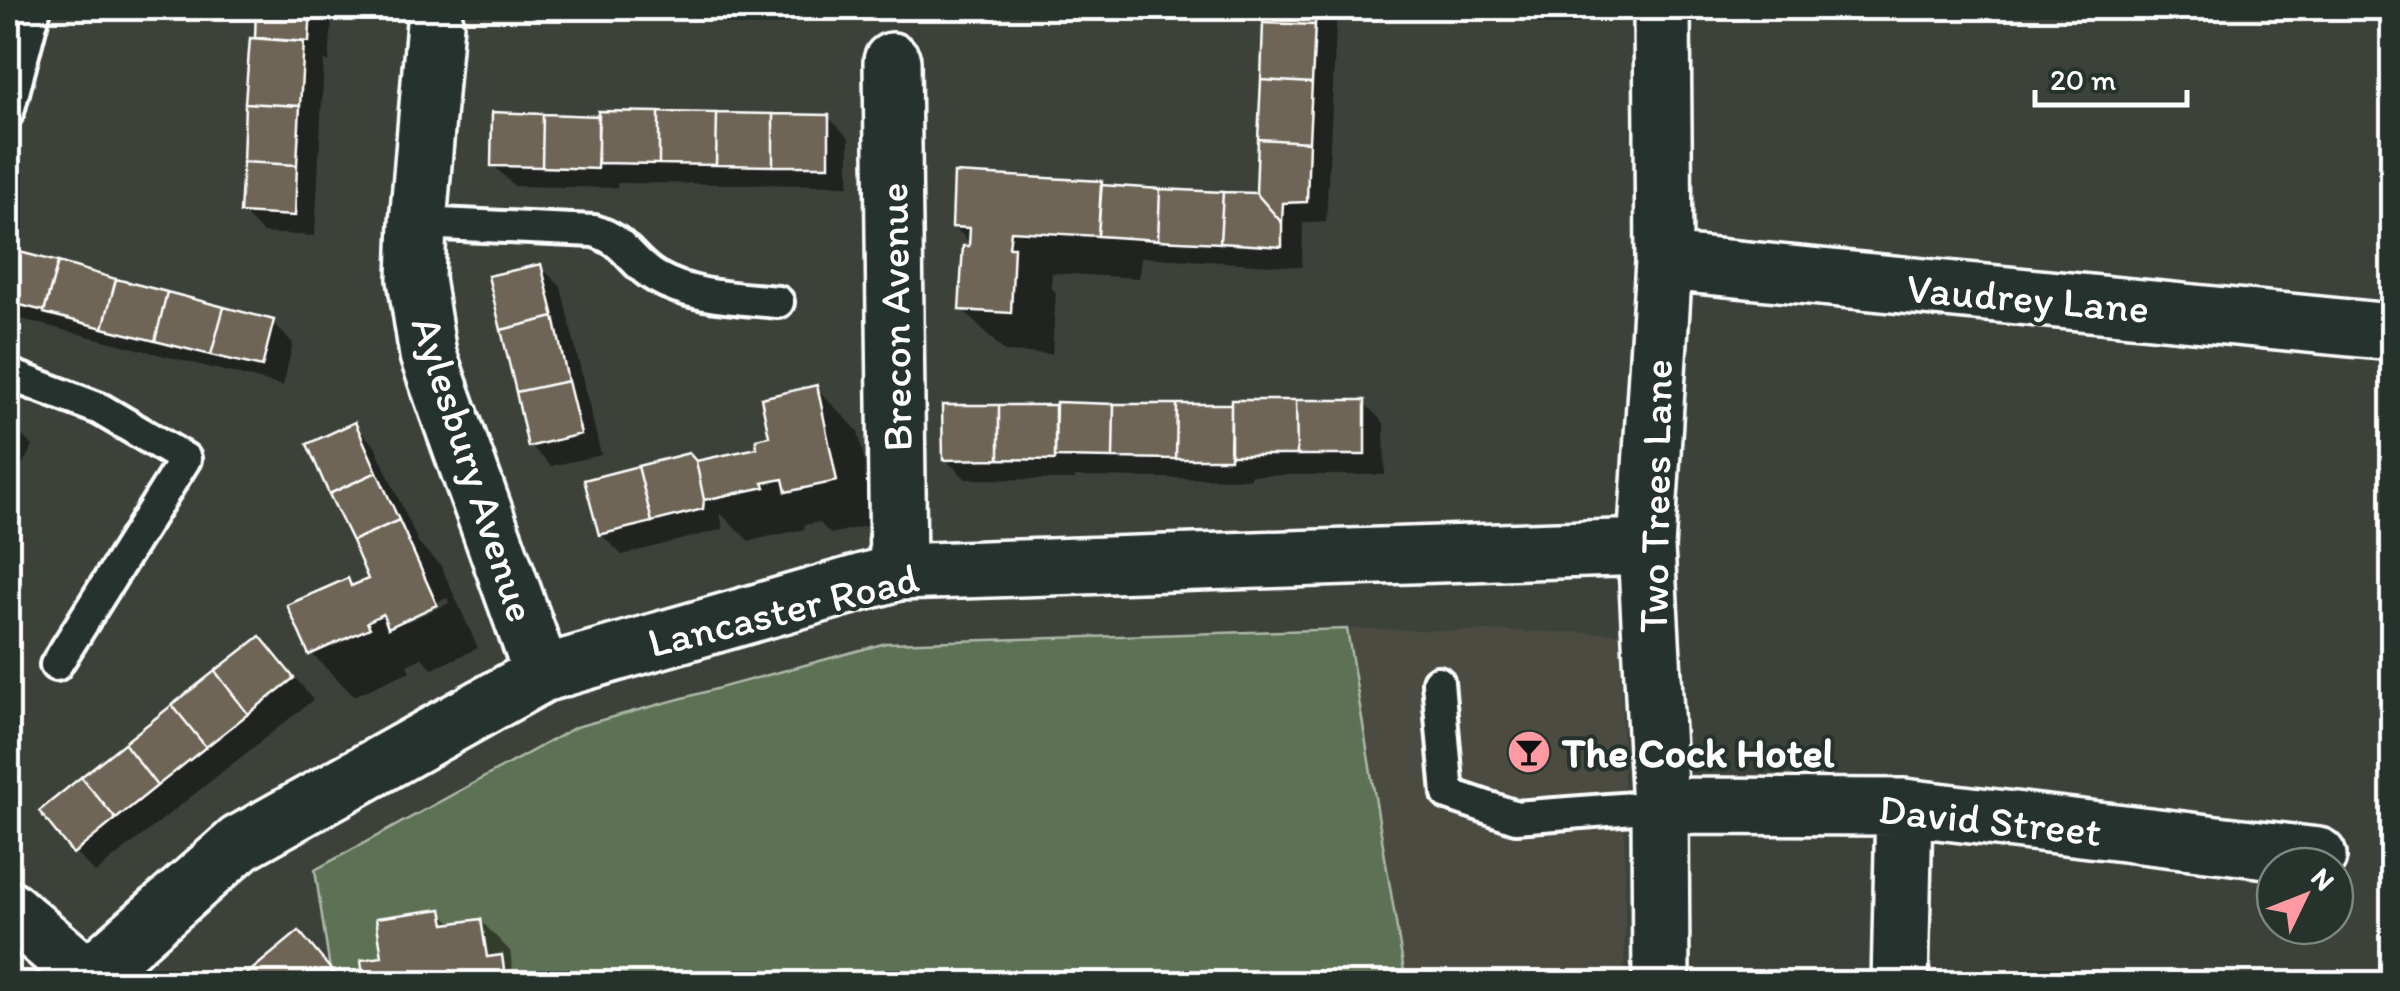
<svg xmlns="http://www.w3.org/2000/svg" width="2400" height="991" font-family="Itim,sans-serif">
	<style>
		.built { fill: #4b4c43 }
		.green { fill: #5d7154; stroke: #aeb8aa; stroke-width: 2.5 }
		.shadow { fill: #0007; fill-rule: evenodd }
		.building { fill: #6e6557; stroke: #fff; stroke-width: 2.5 }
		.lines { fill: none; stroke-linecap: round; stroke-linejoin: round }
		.service-casing { stroke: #fff; stroke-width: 38 }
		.minor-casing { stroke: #fff; stroke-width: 62 }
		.service { stroke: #26332d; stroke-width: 30 }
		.minor { stroke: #26332d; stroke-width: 55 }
		.labels { text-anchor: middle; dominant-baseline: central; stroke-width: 8; stroke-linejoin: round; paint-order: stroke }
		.street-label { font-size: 42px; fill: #fff; stroke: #26332d }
		.poi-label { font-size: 42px; font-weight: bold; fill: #fff; stroke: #26332d; text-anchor: start }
	</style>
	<rect width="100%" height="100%" fill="#3c423a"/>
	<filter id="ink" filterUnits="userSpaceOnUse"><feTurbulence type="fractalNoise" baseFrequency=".01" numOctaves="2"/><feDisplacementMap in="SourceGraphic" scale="20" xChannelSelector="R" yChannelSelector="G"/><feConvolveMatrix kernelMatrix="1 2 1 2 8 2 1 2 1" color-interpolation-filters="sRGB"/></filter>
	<g filter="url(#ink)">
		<path class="built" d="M 1347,629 L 1620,633 L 1625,868 L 1624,983 L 1406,983 Z"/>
		<path class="green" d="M 1347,629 L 1406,983 L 332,983 L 315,870 L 576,727 L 886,643 Z"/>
		<path class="shadow" d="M 259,8 L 333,8 L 329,62 L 324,61 L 315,236 L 263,233 L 242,212 Z
			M 1267,8 L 1337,8 L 1326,222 L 1303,223 L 1302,267 L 1141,257 L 1139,278 L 1052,273 L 1051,288 L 1056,292 L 1052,354 L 1005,352 L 962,309 L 972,244 L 954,227 L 1100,183 L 1104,187 L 1258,196 Z
			M 828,117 L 849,138 L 849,185 L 617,183 L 617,188 L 514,186 L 493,165 L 602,118 Z
			M 8,252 L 272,322 L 293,343 L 283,386 L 13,317 L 8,311 Z
			M 540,266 L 561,287 L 601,455 L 551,466 L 530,445 Z
			M 816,388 L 858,431 L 878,523 L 830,534 L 819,522 L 804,525 L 805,529 L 749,541 L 720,513 L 723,529 L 622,555 L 601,534 L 696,464 L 760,450 Z
			M 1363,402 L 1384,423 L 1385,475 L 1251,475 L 1250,479 L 1075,477 L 1075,480 L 966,479 L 945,459 L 945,407 L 1058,407 L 1058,405 L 1234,407 Z
			M 8,423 L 33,446 L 8,489 Z
			M 354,425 L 375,446 L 419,544 L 441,566 L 478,648 L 433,669 L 422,658 L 407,665 L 410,671 L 354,696 L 311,653 L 347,581 L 354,588 L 371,580 ZM 447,598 L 449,603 L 407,622 L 407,616 Z
			M 260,639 L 281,660 L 313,700 L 95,873 L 75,852 Z
			M 441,912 L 455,925 L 481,921 L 510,951 L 513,970 L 526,984 L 367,984 L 385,959 Z
			M 298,934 L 343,984 L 240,984 Z"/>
		<path class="building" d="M 256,8 L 311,8 L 309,42 L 255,38 Z
			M 1264,8 L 1316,8 L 1315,25 L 1263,23 Z
			M 1263,23 L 1315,25 L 1312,83 L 1261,80 Z
			M 250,38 L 304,42 L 300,106 L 245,103 Z
			M 1261,80 L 1312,83 L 1309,142 L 1258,139 Z
			M 245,103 L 300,106 L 297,165 L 243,162 Z
			M 598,111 L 659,112 L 659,164 L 598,163 Z
			M 492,112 L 543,114 L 542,167 L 491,166 Z
			M 659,112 L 717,113 L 716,165 L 659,164 Z
			M 717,113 L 773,114 L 773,166 L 716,165 Z
			M 543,114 L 599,116 L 597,169 L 542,167 Z
			M 773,114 L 829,115 L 829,166 L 773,166 Z
			M 1258,139 L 1309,142 L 1307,202 L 1283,203 L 1282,223 L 1256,193 Z
			M 243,162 L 297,165 L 295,216 L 240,213 Z
			M 954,173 L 1102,181 L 1098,236 L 1011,231 L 1009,247 L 1014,247 L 1011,313 L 959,310 L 963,246 L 969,246 L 970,228 L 952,227 Z
			M 1101,185 L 1160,189 L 1158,240 L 1098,236 Z
			M 1160,189 L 1223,192 L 1220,243 L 1158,240 Z
			M 1223,192 L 1256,193 L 1282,223 L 1282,247 L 1220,243 Z
			M 8,249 L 58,262 L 44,311 L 8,302 Z
			M 58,262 L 116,279 L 103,328 L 44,313 Z
			M 541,264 L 554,317 L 501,330 L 488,276 Z
			M 116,279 L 167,292 L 155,341 L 103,328 Z
			M 167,292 L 224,307 L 211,355 L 155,341 Z
			M 224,307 L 274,320 L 262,367 L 211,355 Z
			M 554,317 L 568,381 L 516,392 L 501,330 Z
			M 568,381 L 581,434 L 528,447 L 516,392 Z
			M 817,385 L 837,481 L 786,492 L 783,479 L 763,483 L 765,487 L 704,500 L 696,461 L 757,448 L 756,439 L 769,436 L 761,398 Z
			M 1231,400 L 1296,400 L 1297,455 L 1231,455 Z
			M 1296,400 L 1365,400 L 1365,455 L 1297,455 Z
			M 1056,402 L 1114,404 L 1113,458 L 1055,457 Z
			M 1114,404 L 1177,404 L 1176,459 L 1113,458 Z
			M 1177,404 L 1231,404 L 1230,459 L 1176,459 Z
			M 942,405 L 999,405 L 999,459 L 943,460 Z
			M 999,405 L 1055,405 L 1055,460 L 999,459 Z
			M 355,422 L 377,472 L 329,494 L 307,444 Z
			M 689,453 L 696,461 L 704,500 L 703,509 L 652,522 L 638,466 Z
			M 638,466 L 652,522 L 599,535 L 584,480 Z
			M 377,472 L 399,520 L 352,541 L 329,494 Z
			M 399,520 L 437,605 L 388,628 L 383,614 L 367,622 L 370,628 L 309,655 L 287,605 L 348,578 L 351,586 L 368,579 L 352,541 Z
			M 260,636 L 294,678 L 248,714 L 215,671 Z
			M 215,671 L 248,714 L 206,747 L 172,705 Z
			M 172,705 L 206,747 L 157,786 L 124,743 Z
			M 124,743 L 157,786 L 116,819 L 81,777 Z
			M 81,777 L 116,819 L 73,854 L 39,811 Z
			M 442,909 L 445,924 L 481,919 L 487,957 L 502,955 L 506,984 L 364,984 L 361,960 L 382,957 L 376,918 Z
			M 299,931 L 333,972 L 319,984 L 246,984 L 242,978 Z"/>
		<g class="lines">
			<g class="service-casing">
				<path id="service" d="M 8,112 L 35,8
					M 418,223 L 594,231 C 626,240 630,262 656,277 C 692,298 738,298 778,302
					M 8,374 L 100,409 L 185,459 L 56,665
					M 1438,682 L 1448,794 L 1516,817 L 1660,806"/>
			</g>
			<g class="minor-casing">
				<path id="minor" d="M 435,23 L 418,223 L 416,279 L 428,355 L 542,674
					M 892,61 L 898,572
					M 1664,262 L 2392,332
					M 1660,806 L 1904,807 L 2318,856
					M 8,908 L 87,976
					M 80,984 L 240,843 L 542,674 L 898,572 L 1646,547
					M 1661,984 L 1660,806 L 1646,547 L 1664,262 L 1662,8
					M 1900,984 L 1904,807"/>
			</g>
			<use href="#service" class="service"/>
			<use href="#minor" class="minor"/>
		</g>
	</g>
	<defs>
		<g id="bar-disc" transform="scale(2.25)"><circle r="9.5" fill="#ff9aa2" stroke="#26332d"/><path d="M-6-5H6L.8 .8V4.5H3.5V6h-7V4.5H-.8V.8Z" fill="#111"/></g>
	</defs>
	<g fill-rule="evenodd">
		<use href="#bar-disc" x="1529" y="752"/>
	</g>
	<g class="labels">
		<g class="street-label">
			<text transform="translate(2028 298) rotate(5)">Vaudrey Lane</text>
			<text transform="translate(895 317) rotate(-91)">Brecon Avenue</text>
			<text transform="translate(474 469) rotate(72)">Aylesbury Avenue</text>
			<text transform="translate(1655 496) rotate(-89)">Two Trees Lane</text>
			<text transform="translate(783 610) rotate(-14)">Lancaster Road</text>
			<text transform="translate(1990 820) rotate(6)">David Street</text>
		</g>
		<g class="poi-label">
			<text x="1562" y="752">The Cock Hotel</text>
		</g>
	</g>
	<rect width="2400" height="991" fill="none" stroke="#26332d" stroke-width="40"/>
	<rect x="20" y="20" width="2360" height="951" fill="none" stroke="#fff" stroke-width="4" filter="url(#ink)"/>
	<g transform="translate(2305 896) rotate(47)"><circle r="48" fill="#26332d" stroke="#7d8581" stroke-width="2.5"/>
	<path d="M0-8L18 38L0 25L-18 38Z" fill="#ff9aa2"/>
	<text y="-15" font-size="28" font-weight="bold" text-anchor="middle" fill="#ffffff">N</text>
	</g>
	<path d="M2035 90v15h152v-15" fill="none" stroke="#ffffff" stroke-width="5"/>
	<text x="2050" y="90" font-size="30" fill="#ffffff" stroke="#26332d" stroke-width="8" paint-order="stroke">20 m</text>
</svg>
